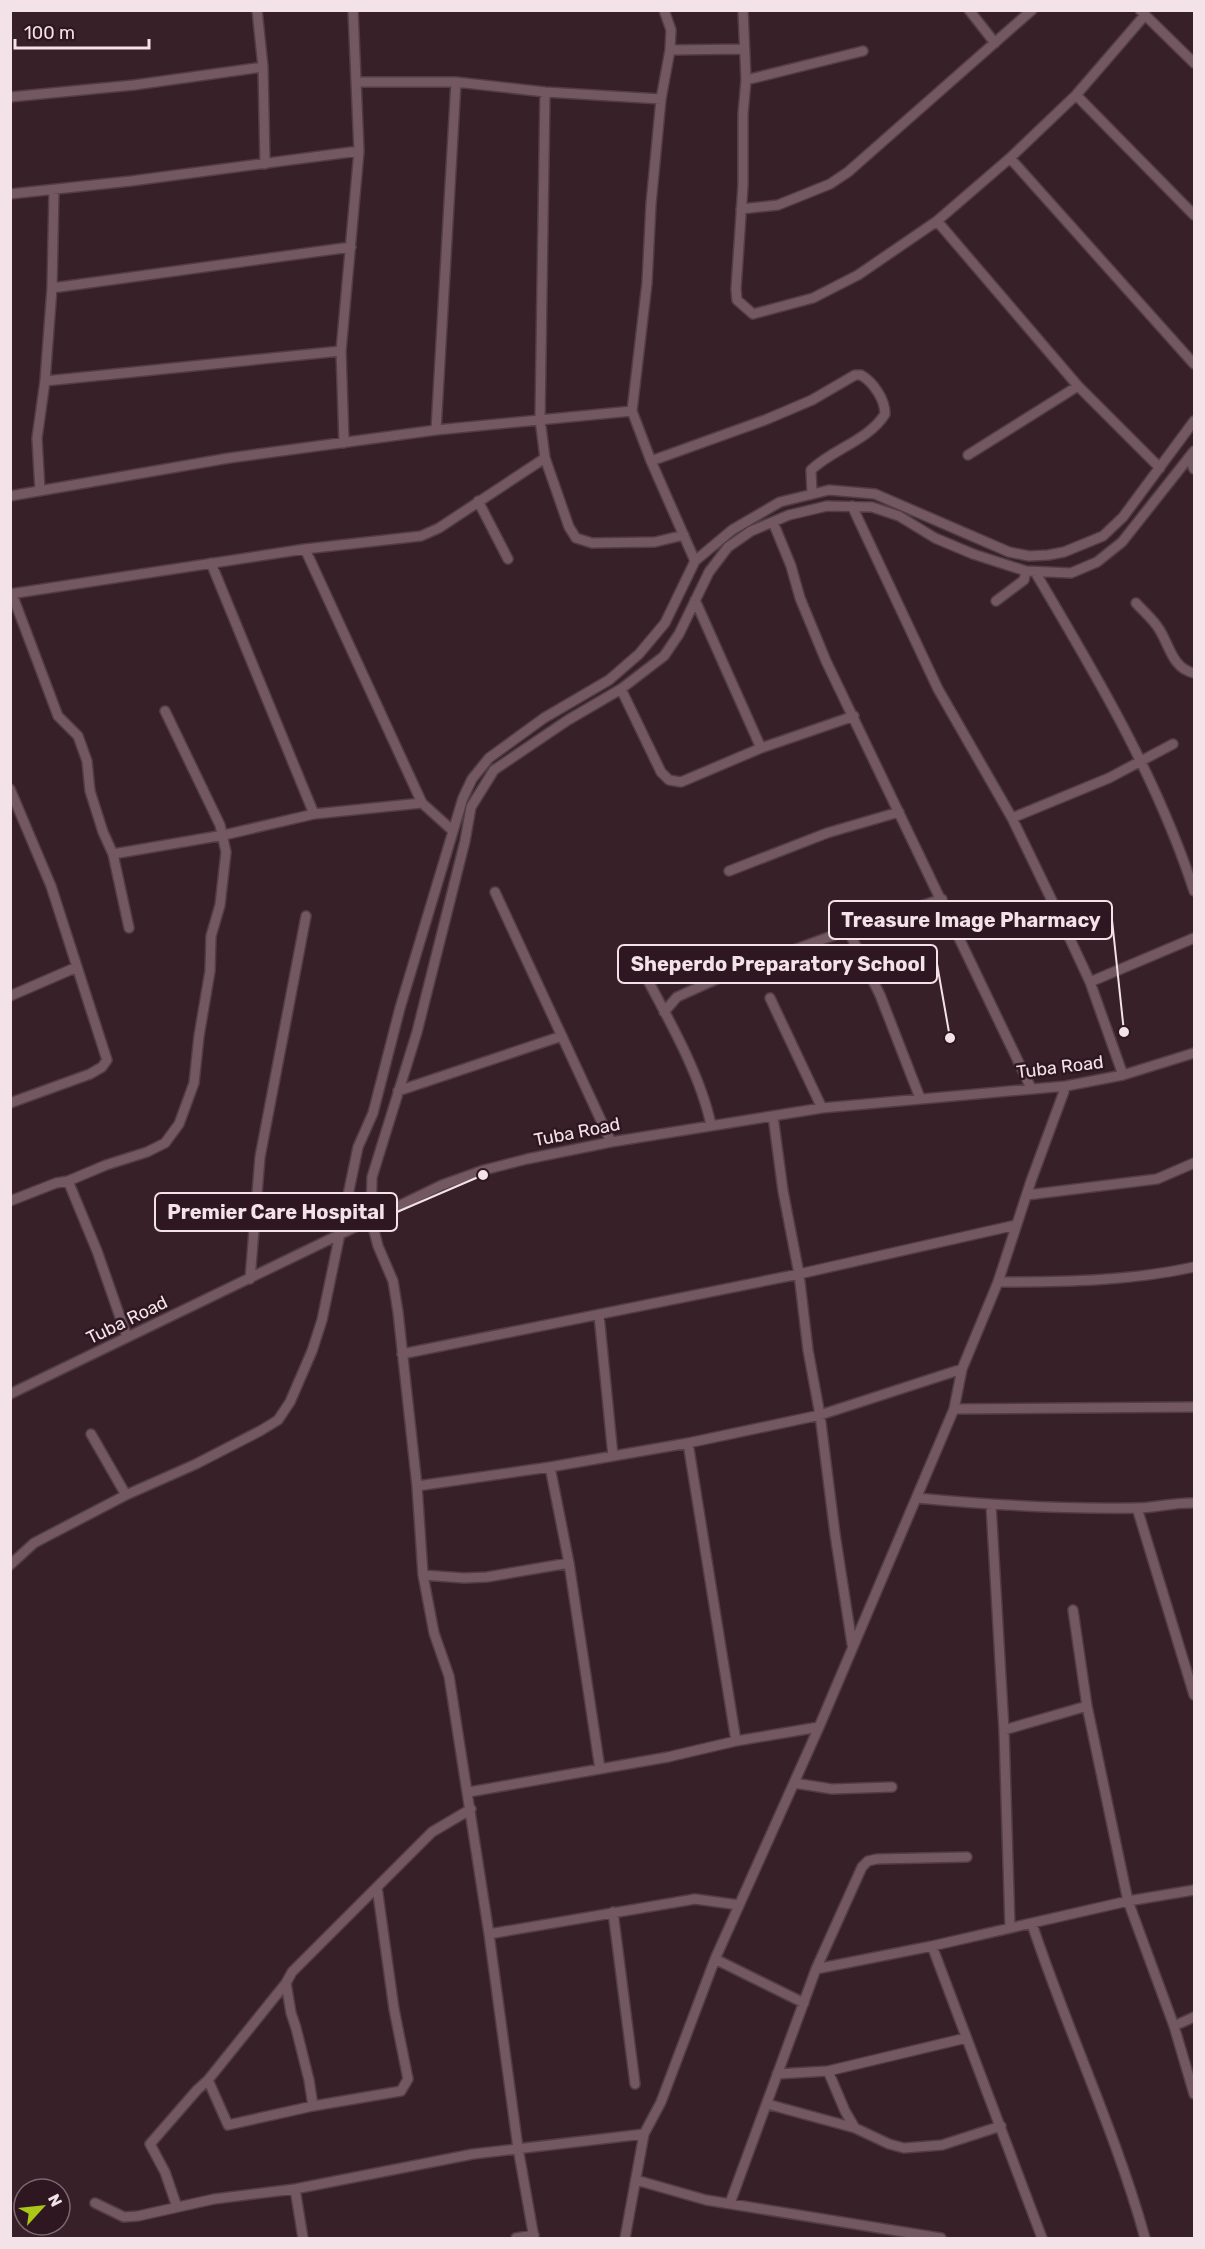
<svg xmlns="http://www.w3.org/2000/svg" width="1205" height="2249" font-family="Rubik,sans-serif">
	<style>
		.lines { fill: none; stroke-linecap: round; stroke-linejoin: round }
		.minor-casing { stroke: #513d45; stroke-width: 12 }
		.minor { stroke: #735761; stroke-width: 9 }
		.labels { text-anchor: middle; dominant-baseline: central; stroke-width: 5; stroke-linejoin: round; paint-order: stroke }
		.street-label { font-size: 18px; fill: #f3e2e8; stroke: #2e1720 }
		.leader { fill: none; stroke: #f3e2e8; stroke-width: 2 }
		.callout-dot { fill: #f3e2e8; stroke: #2e1720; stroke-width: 2 }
		.callout { fill: #2e1720; stroke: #f3e2e8; stroke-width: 2 }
		.callout-label { font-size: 20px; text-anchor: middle; font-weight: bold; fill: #f3e2e8 }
	</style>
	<rect width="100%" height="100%" fill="#382029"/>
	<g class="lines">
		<g class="minor-casing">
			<path id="minor" d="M 257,10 L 263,67 L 265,164
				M 664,10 L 671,30 L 670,50 L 661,99 L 651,204 L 647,283 L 632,411 L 651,461 L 695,561
				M 743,10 L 746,80 L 743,114 L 743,185 L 736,289 L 737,300 L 753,314 L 813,298 L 858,275 L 937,221 L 1010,158 L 1076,95 L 1145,15
				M 969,10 L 995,43
				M 1140,10 L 1194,63
				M 670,50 L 744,49
				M 746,80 L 863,51
				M 357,82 L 456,82 L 545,92 L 661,99
				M 545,92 L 540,419 L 545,458 L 569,527 L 576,538 L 592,543 L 655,542 L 684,535
				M 1076,95 L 1194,215
				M 10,97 L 134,85 L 263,67
				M 1010,158 L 1194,364
				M 10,194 L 131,181 L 359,151
				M 741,209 L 778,205 L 830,184 L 848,172 L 1032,10
				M 937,221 L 1078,386 L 1160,468
				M 52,288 L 351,247
				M 45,381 L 341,351
				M 436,430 L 456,82
				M 344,443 L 341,351 L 359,151 L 353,10
				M 968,455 L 1078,386
				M 1189,458 L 1194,469
				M 651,461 L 765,420 L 812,400 L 855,375 L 861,375 C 873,382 885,399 885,414 C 868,441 834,448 811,470 L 812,494
				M 40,491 L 37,438 L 45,381 L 52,288 L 54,190
				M 10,496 L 229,458 L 436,430 L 632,411
				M 478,501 L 508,559
				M 852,506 L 938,689 L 1012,818 L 1057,911 L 1090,982 L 1123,1075
				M 773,522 L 791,566 L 800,598 L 826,661 L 1031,1088
				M 305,549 L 422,803 L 453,831
				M 211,563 L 314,814
				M 1035,572 C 1096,675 1157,777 1194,891
				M 10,594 L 305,549 L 421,536 L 439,528 L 545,458
				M 12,594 L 58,716 L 78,736 L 87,761 L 90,791 L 103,832 L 113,854 L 129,928
				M 695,600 L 761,748
				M 996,601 L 1024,580 L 1026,571
				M 1136,603 C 1143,611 1153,619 1159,629 C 1170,646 1172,668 1194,673
				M 621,689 L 661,772 L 669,780 L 681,782 L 761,748 L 854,716
				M 10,789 L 51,886 L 107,1060 L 102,1067 L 90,1074 L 10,1103
				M 1012,818 L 1109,778 L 1173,744
				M 113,854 L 224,835 L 314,814 L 422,803
				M 729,871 L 827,833 L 899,812
				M 495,892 L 611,1142
				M 848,930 L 880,995 L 920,1098
				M 638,962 C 664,1011 700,1072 711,1125
				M 1090,982 L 1194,938
				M 10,996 L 77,967
				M 770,998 L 822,1108
				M 664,1012 L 677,997 L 728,974 L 848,930 L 942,899
				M 398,1091 L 562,1036
				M 773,1116 L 783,1191 L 799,1274 L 808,1350 L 820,1415 L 835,1534 L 852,1644
				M 1027,1195 L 1157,1179 L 1194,1163
				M 10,1201 L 56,1183 L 68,1181
				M 250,1279 L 260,1157 L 306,916
				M 998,1282 C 1064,1282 1130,1281 1194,1267
				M 599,1315 L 613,1456
				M 127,1337 L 97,1251 L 68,1181 L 106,1165 L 147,1152 L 165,1143 L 179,1124 L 194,1083 L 199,1036 L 210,971 L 211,936 L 220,905 L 226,852 L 220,825 L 165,711
				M 402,1354 L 799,1274 L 1016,1225
				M 10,1394 L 442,1185 L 484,1170 L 527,1159 L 611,1142 L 822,1108 L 1066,1086 L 1123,1075 L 1194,1053
				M 954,1409 L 1194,1407
				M 91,1434 L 126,1495
				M 688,1443 L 736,1741
				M 550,1467 L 569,1563 L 600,1769
				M 417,1486 L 550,1467 L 688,1443 L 820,1415 L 962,1369
				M 917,1498 C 989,1505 1062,1509 1135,1508 C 1155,1508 1174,1502 1194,1503
				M 991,1505 L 1004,1730 L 1010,1928
				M 1137,1508 L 1194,1695
				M 10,1565 L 34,1543 L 126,1495 L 196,1464 L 260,1431 L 278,1420 L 290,1402 L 312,1351 L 322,1320 L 358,1147 L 373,1113 L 400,1008 L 463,798 L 472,779 L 489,758 L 544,718 L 609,680 L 639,654 L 665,623 L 695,561 L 732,530 L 780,502 L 829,490 L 875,494 L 1009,552 L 1029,556 L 1048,555 L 1064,552 L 1103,536 L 1123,517 L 1194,421
				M 423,1575 L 464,1578 L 487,1577 L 569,1563
				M 1073,1610 L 1087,1706 L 1128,1901 L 1174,2026 L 1194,2094
				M 1004,1730 L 1087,1706
				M 794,1783 L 832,1789 L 892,1787
				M 469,1792 L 668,1757 L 736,1741 L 819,1727
				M 613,1912 L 635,2084
				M 1032,1924 C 1067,2030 1115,2130 1145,2238
				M 489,1934 L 695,1899 L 739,1905
				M 932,1946 L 1042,2238
				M 715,1959 L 804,2003
				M 816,1969 L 932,1946 L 1128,1901 L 1194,1890
				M 1174,2026 L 1194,2017
				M 828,2071 L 845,2111 L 855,2128
				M 777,2074 L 828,2071 L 966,2038
				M 208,2080 L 228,2125 L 313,2106 L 401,2091 L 408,2079 L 394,2009 L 377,1887 L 432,1832 L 471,1809
				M 767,2104 L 855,2128 L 889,2144 L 904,2148 L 942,2145 L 1001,2126
				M 313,2106 L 309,2080 L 296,2028 L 291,2013 L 286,1983 L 292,1972 L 377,1887
				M 636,2180 L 706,2200 L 941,2238
				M 295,2189 L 303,2238
				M 95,2203 L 124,2217 L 138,2216 L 214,2199 L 295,2189 L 473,2154 L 644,2134
				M 730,2203 L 816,1969 L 862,1867 L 868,1861 L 877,1859 L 967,1857
				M 177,2207 L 165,2172 L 150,2144 L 197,2090 L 208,2080 L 286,1983
				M 516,2238 L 534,2235
				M 534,2238 L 518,2148 L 489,1934 L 449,1676 L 434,1633 L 423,1575 L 417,1486 L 398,1312 L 393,1281 L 378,1246 L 371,1219 L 372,1177 L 417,1032 L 465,841 L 471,807 L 494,770 L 568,720 L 621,689 L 664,656 L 679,634 L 709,572 L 728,547 L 751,531 L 789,515 L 827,506 L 872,507 L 899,516 L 935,538 L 973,554 L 1026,571 L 1071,573 L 1097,562 L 1122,542 L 1194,451
				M 625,2238 L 644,2134 L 661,2102 L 715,1959 L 819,1727 L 954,1409 L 962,1369 L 998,1282 L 1031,1181 L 1066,1086"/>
		</g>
		<use href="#minor" class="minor"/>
	</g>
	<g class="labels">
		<g class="street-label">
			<text transform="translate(1060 1067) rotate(-7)">Tuba Road</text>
			<text transform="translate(577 1132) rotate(-11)">Tuba Road</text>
			<text transform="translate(127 1320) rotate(-26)">Tuba Road</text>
		</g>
	</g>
	<path class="leader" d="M1124 1032L1112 920M950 1038L937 964M483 1175L397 1212"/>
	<g class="callout-dot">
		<circle cx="1124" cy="1032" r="6"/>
		<circle cx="950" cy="1038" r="6"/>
		<circle cx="483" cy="1175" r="6"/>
	</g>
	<g class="callout">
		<rect x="829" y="901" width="283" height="38" rx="6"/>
		<rect x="618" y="945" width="319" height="38" rx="6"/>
		<rect x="155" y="1193" width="242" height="38" rx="6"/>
	</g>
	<g class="callout-label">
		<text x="971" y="927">Treasure Image Pharmacy</text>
		<text x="778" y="971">Sheperdo Preparatory School</text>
		<text x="276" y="1219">Premier Care Hospital</text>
	</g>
	<rect width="1205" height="2249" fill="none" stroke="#f3e2e8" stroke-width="24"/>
	<g transform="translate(42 2207) rotate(63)"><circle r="28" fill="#2e1720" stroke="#7d6870" stroke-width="1.5"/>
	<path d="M0-4.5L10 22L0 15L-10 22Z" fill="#aac719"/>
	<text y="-9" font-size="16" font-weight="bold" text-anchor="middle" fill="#f3e2e8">N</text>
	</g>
	<path d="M15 39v9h134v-9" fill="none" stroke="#f3e2e8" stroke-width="3"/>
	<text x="24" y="39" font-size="18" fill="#f3e2e8" stroke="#2e1720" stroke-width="4.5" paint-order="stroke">100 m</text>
</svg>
